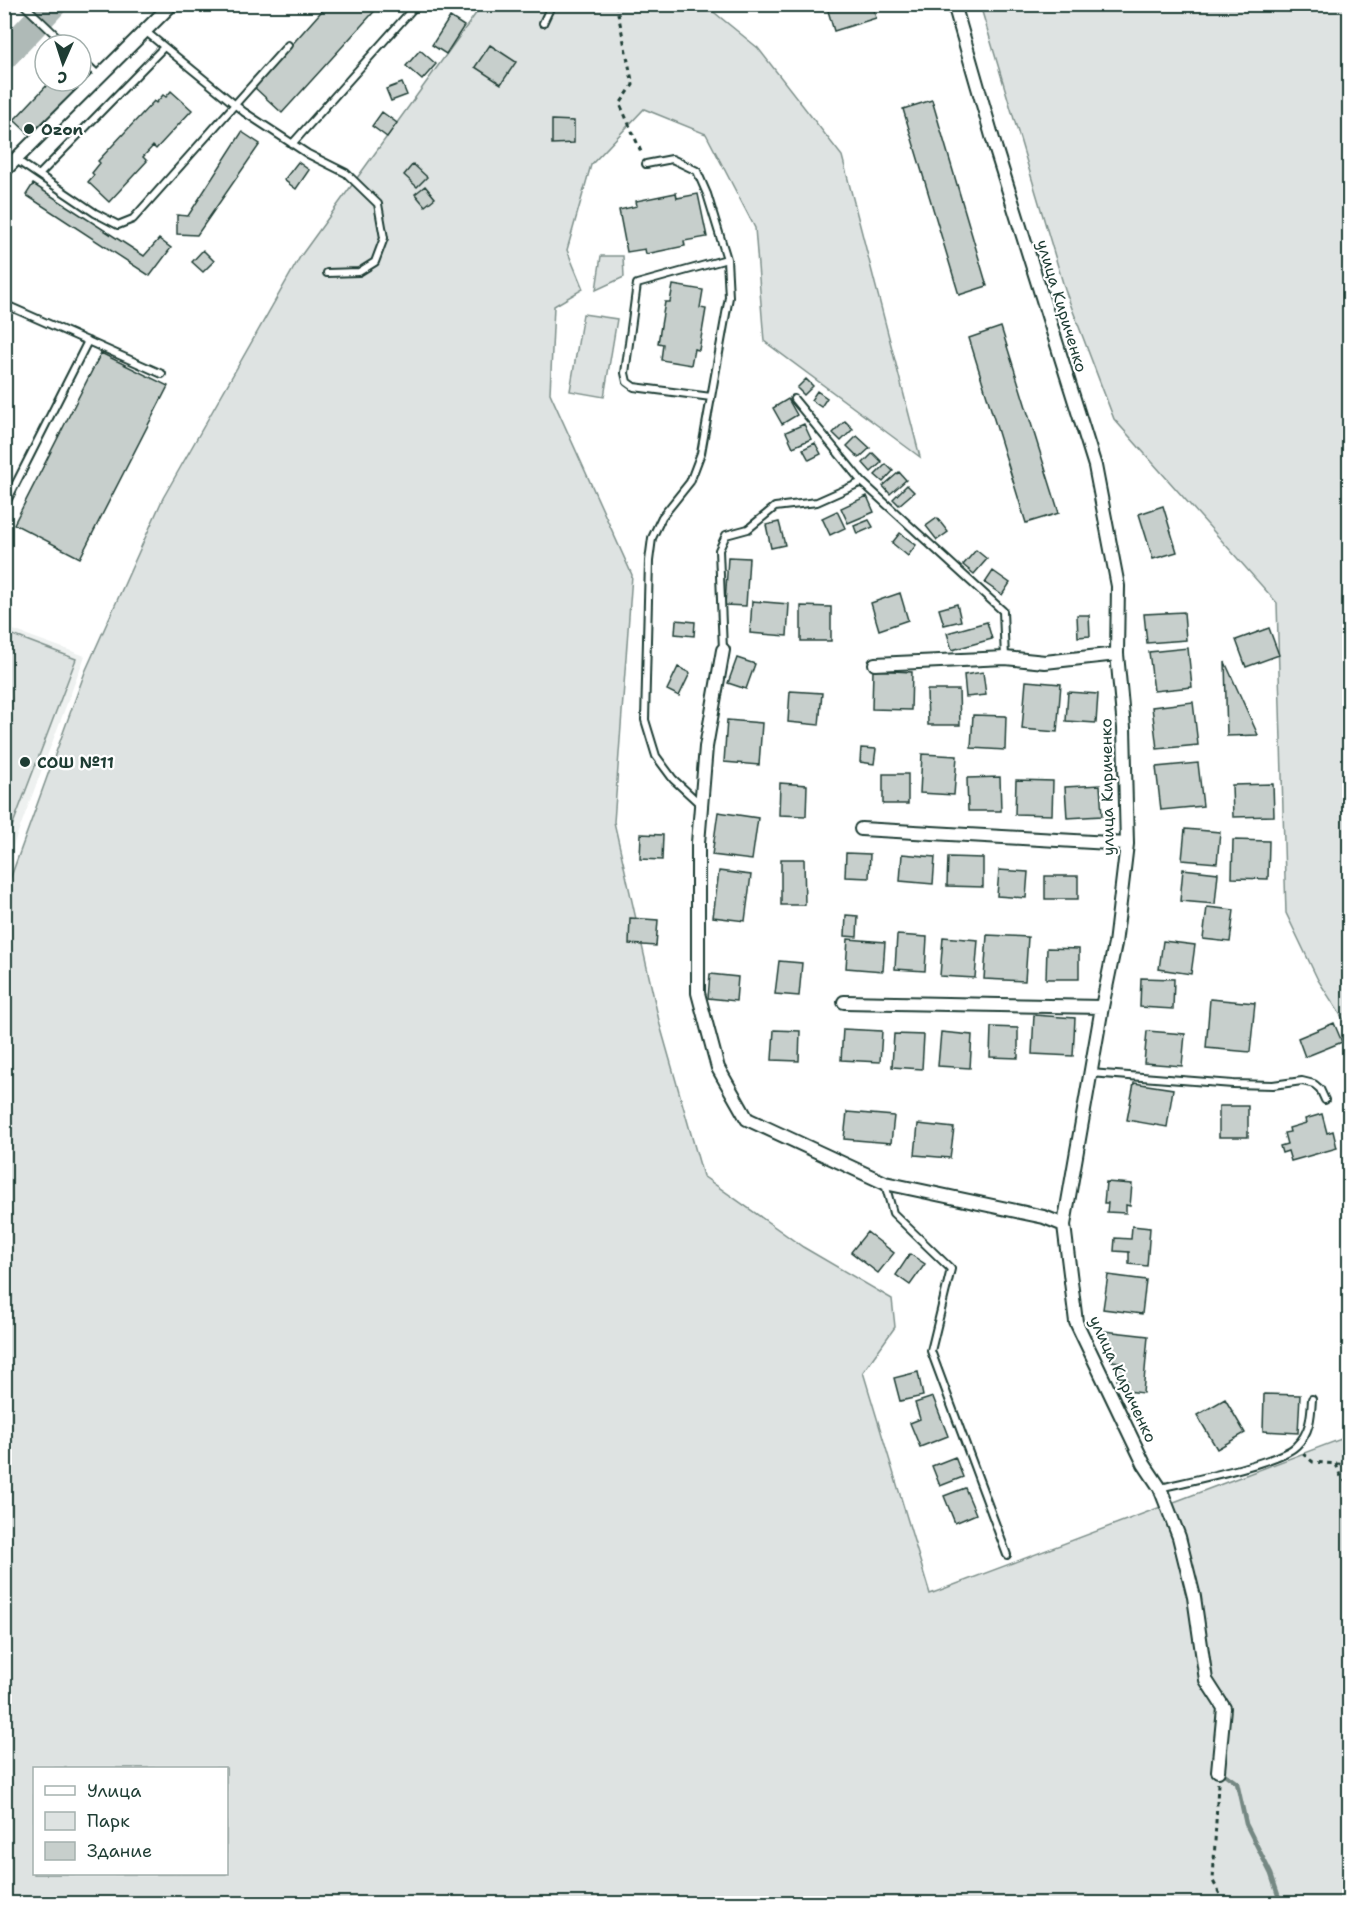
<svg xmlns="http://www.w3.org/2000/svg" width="1354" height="1908" font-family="'Shantell Sans',sans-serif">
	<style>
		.built { fill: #eef1f0 }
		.green { fill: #dee3e2; stroke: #7e908b; stroke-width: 1.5; fill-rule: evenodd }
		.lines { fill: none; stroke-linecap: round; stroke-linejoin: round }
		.stream { stroke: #758883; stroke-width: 4.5 }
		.river { stroke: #afbab7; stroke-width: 28 }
		.building { fill: #c7cfcc; stroke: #1f3d34; stroke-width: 1.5 }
		.service-casing { stroke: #1f3d34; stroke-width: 10 }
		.minor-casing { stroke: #1f3d34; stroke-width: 16 }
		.path { stroke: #1f3d34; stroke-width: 3; stroke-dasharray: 4.5 4.5; stroke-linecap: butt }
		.service { stroke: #fff; stroke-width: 6 }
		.minor { stroke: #fff; stroke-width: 12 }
		.poi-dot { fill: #1f3d34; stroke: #fff; stroke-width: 2 }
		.labels { text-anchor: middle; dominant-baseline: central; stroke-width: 4.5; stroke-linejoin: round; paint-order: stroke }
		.poi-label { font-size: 16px; font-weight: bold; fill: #1f3d34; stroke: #fff; text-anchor: start }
		.street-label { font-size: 16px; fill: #1f3d34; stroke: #fff }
	</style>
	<rect width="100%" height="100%" fill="#fff"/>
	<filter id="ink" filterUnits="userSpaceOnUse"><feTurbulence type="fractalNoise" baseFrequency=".0167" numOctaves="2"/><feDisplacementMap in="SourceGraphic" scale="12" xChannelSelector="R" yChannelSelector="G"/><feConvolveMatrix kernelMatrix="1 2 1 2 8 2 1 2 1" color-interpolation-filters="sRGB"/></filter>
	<g filter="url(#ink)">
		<path class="built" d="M 5,627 L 85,656 L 5,867 Z"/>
		<path class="green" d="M 482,5 L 705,5 L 758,48 L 842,156 L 920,457 L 764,341 L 755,228 L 706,134 L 644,109 L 591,165 L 567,250 L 583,289 L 554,306 L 550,393 L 632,575 L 614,822 L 660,1025 L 703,1176 L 803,1247 L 892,1299 L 895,1327 L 863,1372 L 930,1594 L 1349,1436 L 1349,1903 L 5,1903 L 4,896 L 85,672 L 163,498 L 300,257 ZM 34,1768 L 226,1768 L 226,1874 L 34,1874 Z
			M 980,5 L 1349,5 L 1349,1028 L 1318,980 L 1286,913 L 1277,603 L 1114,419 L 1065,290 Z
			M 601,256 L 623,256 L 624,277 L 596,290 Z
			M 583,314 L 617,319 L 604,397 L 570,391 Z
			M 5,632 L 76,659 L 5,845 Z"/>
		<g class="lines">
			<path class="stream" d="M 1223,1773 L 1237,1783 L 1246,1824 L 1271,1874 L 1281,1904"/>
			<path class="river" d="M 4,56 L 53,4"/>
		</g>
		<path class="building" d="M 328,4 L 381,4 L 282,113 L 254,87 Z
			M 826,4 L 872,4 L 876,18 L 834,31 Z
			M 450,17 L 464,26 L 446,54 L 432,45 Z
			M 490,45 L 516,62 L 501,84 L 475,67 Z
			M 420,50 L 436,64 L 422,80 L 406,66 Z
			M 51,81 L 63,81 L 75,93 L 33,138 L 14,120 Z
			M 402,83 L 407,95 L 391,101 L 386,89 Z
			M 171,91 L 192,110 L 156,149 L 153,146 L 143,157 L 147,161 L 109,202 L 88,182 L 94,175 L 92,173 L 100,163 L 98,161 L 154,101 L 156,103 L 163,95 L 166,97 Z
			M 932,100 L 987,286 L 959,295 L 903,109 Z
			M 382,112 L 397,123 L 387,137 L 372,126 Z
			M 552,120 L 574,121 L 574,143 L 552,144 Z
			M 242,132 L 260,144 L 197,235 L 177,234 L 177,215 L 188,216 Z
			M 298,162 L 309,170 L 296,189 L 284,180 Z
			M 413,164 L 427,177 L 417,187 L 404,175 Z
			M 33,184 L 144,256 L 159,239 L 171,248 L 150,276 L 26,195 Z
			M 425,186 L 435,198 L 425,206 L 415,194 Z
			M 676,193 L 677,198 L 698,194 L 707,237 L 684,241 L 685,246 L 646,254 L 645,249 L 627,252 L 619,210 L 637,206 L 636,201 Z
			M 203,250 L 214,261 L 203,272 L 192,262 Z
			M 673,285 L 703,290 L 700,308 L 706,309 L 699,350 L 694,349 L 691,365 L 661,360 L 663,344 L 658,343 L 665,302 L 670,302 Z
			M 1001,327 L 1059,513 L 1026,523 L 969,338 Z
			M 101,353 L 168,386 L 80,558 L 14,524 Z
			M 806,379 L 813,386 L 804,395 L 797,388 Z
			M 817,391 L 827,398 L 821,407 L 811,400 Z
			M 788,399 L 797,415 L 782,424 L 773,408 Z
			M 845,421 L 853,429 L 841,441 L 833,433 Z
			M 804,424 L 811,439 L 793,447 L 786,432 Z
			M 857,436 L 870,448 L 859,458 L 847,446 Z
			M 815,443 L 821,454 L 809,460 L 803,449 Z
			M 873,453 L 882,462 L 871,472 L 863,463 Z
			M 886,464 L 893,471 L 883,482 L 875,475 Z
			M 899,472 L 906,480 L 890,494 L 883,486 Z
			M 907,485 L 914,492 L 899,505 L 893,499 Z
			M 867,496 L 874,512 L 848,523 L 841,508 Z
			M 1163,506 L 1177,552 L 1153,559 L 1139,514 Z
			M 837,511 L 845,528 L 830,535 L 822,518 Z
			M 937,518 L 948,532 L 937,540 L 926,526 Z
			M 869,520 L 873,527 L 857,534 L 854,526 Z
			M 779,522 L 785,545 L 771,548 L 766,525 Z
			M 900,533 L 916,545 L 908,556 L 892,543 Z
			M 976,550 L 987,559 L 974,574 L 963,565 Z
			M 728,557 L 749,558 L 746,606 L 725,605 Z
			M 993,571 L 1010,583 L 1002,595 L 985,583 Z
			M 900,593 L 908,620 L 879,630 L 871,603 Z
			M 752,601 L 789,604 L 787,636 L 750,633 Z
			M 957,604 L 961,621 L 944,625 L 939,609 Z
			M 801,606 L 831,607 L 831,641 L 801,641 Z
			M 1184,612 L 1186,640 L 1147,643 L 1144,614 Z
			M 1077,615 L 1089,615 L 1090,636 L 1078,637 Z
			M 676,620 L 695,622 L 694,636 L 675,634 Z
			M 987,622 L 992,639 L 952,650 L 947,633 Z
			M 1269,628 L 1279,655 L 1246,667 L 1236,640 Z
			M 1188,648 L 1192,687 L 1154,691 L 1149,652 Z
			M 737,658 L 755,664 L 746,689 L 728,683 Z
			M 1225,662 L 1258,735 L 1227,736 Z
			M 678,667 L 690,673 L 679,696 L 667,690 Z
			M 873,670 L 912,672 L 911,710 L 872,709 Z
			M 983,672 L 986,695 L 966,697 L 964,675 Z
			M 1026,681 L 1061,684 L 1057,732 L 1022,729 Z
			M 927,690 L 959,690 L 960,725 L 928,725 Z
			M 790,691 L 822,693 L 819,725 L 788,722 Z
			M 1068,692 L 1098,694 L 1096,723 L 1066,721 Z
			M 1193,702 L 1198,745 L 1157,749 L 1152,707 Z
			M 973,715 L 1006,716 L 1005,750 L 971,748 Z
			M 727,720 L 762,723 L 759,765 L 724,762 Z
			M 861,748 L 876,749 L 874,764 L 860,762 Z
			M 922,754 L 957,756 L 954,795 L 920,793 Z
			M 1198,763 L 1203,806 L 1161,810 L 1156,767 Z
			M 883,774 L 908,774 L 908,804 L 883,804 Z
			M 1000,777 L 1001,811 L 968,811 L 967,778 Z
			M 1016,780 L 1053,781 L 1052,815 L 1015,814 Z
			M 780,783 L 807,785 L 806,816 L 779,815 Z
			M 1273,784 L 1274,816 L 1233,817 L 1232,785 Z
			M 1100,785 L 1102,816 L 1067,818 L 1065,787 Z
			M 718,812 L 758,818 L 752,860 L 712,855 Z
			M 1185,829 L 1220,832 L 1217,863 L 1182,860 Z
			M 641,834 L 663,835 L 662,860 L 640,859 Z
			M 1233,840 L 1269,841 L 1268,879 L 1232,878 Z
			M 846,853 L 870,854 L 869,878 L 845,877 Z
			M 902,854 L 935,857 L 933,884 L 900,881 Z
			M 948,857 L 983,858 L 983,887 L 947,886 Z
			M 781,859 L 804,859 L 805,905 L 781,905 Z
			M 1183,869 L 1218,873 L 1215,904 L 1180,901 Z
			M 999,870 L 1028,872 L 1026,898 L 997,896 Z
			M 719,871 L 751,875 L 745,921 L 713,917 Z
			M 1045,876 L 1078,876 L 1078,899 L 1045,899 Z
			M 1207,907 L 1234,910 L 1230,942 L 1203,939 Z
			M 846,915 L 858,916 L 857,937 L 845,936 Z
			M 630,918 L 658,920 L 656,946 L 629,944 Z
			M 897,935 L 927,937 L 925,971 L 895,969 Z
			M 987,935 L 1028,937 L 1025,981 L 984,979 Z
			M 943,937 L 978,940 L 975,978 L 940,976 Z
			M 848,939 L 885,942 L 883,971 L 846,968 Z
			M 1163,941 L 1195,945 L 1191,974 L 1159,969 Z
			M 1047,948 L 1079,949 L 1079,979 L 1046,979 Z
			M 779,961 L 802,963 L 799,996 L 775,994 Z
			M 710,974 L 738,977 L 736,1001 L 708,998 Z
			M 1141,978 L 1174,979 L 1173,1009 L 1140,1007 Z
			M 1210,999 L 1255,1003 L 1250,1052 L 1206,1048 Z
			M 1034,1015 L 1075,1018 L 1073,1056 L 1032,1054 Z
			M 1334,1023 L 1342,1042 L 1305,1057 L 1298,1038 Z
			M 991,1027 L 1018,1028 L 1018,1058 L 990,1057 Z
			M 843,1029 L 882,1031 L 880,1062 L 841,1060 Z
			M 774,1030 L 800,1031 L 799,1061 L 772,1060 Z
			M 1147,1031 L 1185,1034 L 1182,1066 L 1144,1063 Z
			M 941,1032 L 972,1035 L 970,1068 L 938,1066 Z
			M 894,1034 L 924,1035 L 922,1069 L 892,1067 Z
			M 1134,1083 L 1173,1089 L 1167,1127 L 1127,1120 Z
			M 1219,1106 L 1248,1106 L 1248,1137 L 1219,1137 Z
			M 847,1112 L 894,1116 L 891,1143 L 844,1139 Z
			M 1322,1114 L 1327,1133 L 1333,1131 L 1337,1148 L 1291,1161 L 1288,1151 L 1282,1153 L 1280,1146 L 1287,1144 L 1284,1133 L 1290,1132 L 1289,1128 L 1306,1123 L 1305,1119 Z
			M 918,1124 L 954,1128 L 950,1158 L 915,1155 Z
			M 1106,1182 L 1132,1184 L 1130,1206 L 1126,1205 L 1126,1213 L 1107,1212 L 1108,1203 L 1104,1203 Z
			M 1132,1226 L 1150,1228 L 1147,1266 L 1129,1264 L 1129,1252 L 1114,1251 L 1115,1238 L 1131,1239 Z
			M 867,1232 L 894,1253 L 878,1273 L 851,1252 Z
			M 910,1254 L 925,1264 L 910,1285 L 896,1275 Z
			M 1108,1275 L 1146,1280 L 1142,1314 L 1103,1309 Z
			M 1104,1331 L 1148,1336 L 1143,1393 L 1127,1391 L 1128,1381 L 1117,1380 L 1119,1362 L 1112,1361 L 1113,1352 L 1109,1346 L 1102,1345 Z
			M 918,1372 L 923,1396 L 900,1401 L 894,1378 Z
			M 1264,1394 L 1300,1395 L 1298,1433 L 1263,1431 Z
			M 933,1397 L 948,1436 L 920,1447 L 910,1423 L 920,1419 L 915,1403 Z
			M 1225,1399 L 1245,1433 L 1217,1449 L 1197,1415 Z
			M 955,1457 L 963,1477 L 940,1486 L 932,1466 Z
			M 965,1488 L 976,1514 L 955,1523 L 944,1496 Z"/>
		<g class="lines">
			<g class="service-casing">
				<path id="service" d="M 23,4 L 66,45
					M 543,23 L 552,4
					M 145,31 L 244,112 L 308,154 L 346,173 L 378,204 L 384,238 L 375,262 L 359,272 L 327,273
					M 81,59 L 99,76
					M 292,144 L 417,4
					M 15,159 L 95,213 L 118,225 L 133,219 L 288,45
					M 646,164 L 672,159 L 697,171 L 707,194 L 727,259 L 729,297 L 701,453 L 690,482 L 662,517 L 652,538 L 649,561 L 645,720 L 656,756 L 673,779 L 700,804
					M 39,175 L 164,47
					M 4,304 L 162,374
					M 711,397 L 634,387 L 627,382 L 625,373 L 637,284 L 727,259
					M 794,399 L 862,482 L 1003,611 L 1005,658
					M 4,507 L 88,341
					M 723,650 L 719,550 L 726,535 L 748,529 L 775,507 L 817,502 L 862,482
					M 1090,1073 L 1233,1084 L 1273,1085 L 1302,1081 L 1314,1084 L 1320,1089 L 1325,1100
					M 885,1184 L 893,1213 L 951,1269 L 931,1351 L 1007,1555
					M 1160,1488 C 1188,1481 1279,1463 1296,1446 C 1310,1433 1311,1417 1312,1399"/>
			</g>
			<g class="minor-casing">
				<path id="minor" d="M 954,4 L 996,150 L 1095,466 L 1118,586 L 1117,654 L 1124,728 L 1127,844 L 1115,944 L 1102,1007 L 1064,1225 L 1076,1322 L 1144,1464 L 1160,1488 L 1179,1537 L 1194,1597 L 1206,1680 L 1224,1708 L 1218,1771
					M 4,171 L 172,4
					M 723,650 L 706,747 L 698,843 L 698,993 L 718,1068 L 747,1119 L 885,1183 L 1044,1217 L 1064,1225
					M 875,664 L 1005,658 L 1045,662 L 1117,654
					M 861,829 L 1127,844
					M 844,1002 L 1102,1007"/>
			</g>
			<path class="path" d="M 581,4 L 584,4
				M 616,4 L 633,85 L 620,104 L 642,154
				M 1303,1454 L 1313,1462 L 1350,1465
				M 1336,1464 L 1340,1475 L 1350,1487
				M 1218,1783 L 1213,1881 L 1225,1904"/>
			<use href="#service" class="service"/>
			<use href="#minor" class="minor"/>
		</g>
	</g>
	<g class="poi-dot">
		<circle cx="29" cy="129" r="6"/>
		<circle cx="25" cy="762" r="6"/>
	</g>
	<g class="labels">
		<g class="poi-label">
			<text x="41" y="129">Ozon</text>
			<text x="37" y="762">СОШ №11</text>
		</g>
		<g class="street-label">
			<text transform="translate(1062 306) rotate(73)">улица Кириченко</text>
			<text transform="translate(1107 787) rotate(-91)">улица Кириченко</text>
			<text transform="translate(1123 1379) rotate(65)">улица Кириченко</text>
		</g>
	</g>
	<rect width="1354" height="1908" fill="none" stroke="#fff" stroke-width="24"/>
	<rect x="12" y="12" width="1330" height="1884" fill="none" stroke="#1f3d34" stroke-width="2" filter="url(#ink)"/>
	<rect x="33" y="1767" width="195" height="108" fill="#ffffff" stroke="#a5b1ae" stroke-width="1.5"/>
	<rect x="45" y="1786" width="30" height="9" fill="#ffffff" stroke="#a5b1ae" stroke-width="1.5"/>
	<text x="87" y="1797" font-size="18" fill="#1f3d34">Улица</text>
	<rect x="45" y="1812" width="30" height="18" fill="#dee3e2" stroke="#a5b1ae" stroke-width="1.5"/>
	<text x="87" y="1827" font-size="18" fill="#1f3d34">Парк</text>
	<rect x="45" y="1842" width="30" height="18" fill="#c7cfcc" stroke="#a5b1ae" stroke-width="1.5"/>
	<text x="87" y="1857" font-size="18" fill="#1f3d34">Здание</text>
	<g transform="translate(63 63) rotate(183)"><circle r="28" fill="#ffffff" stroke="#a5b1ae" stroke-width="1.5"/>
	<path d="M0-4.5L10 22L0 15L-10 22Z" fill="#1f3d34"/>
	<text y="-9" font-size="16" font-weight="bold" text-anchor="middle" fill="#1f3d34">С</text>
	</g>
</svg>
